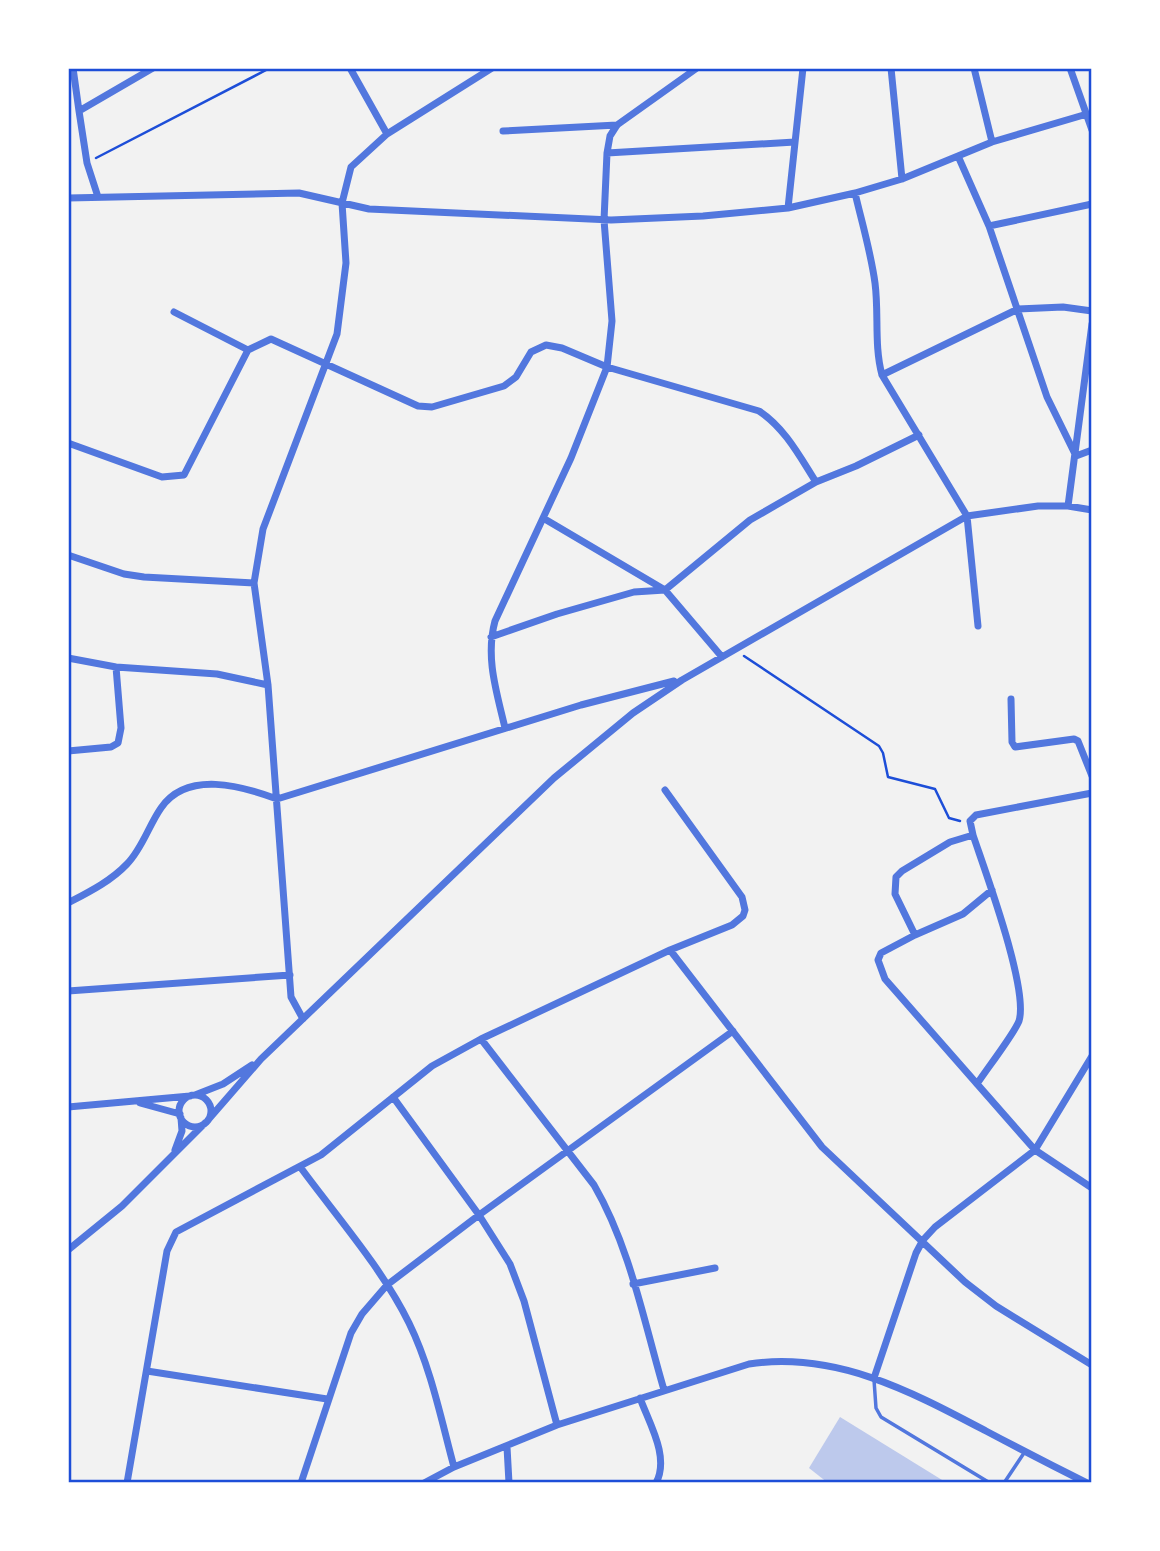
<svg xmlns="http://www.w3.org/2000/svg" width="1160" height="1551" font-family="'Archivo Narrow',sans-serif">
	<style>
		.building { fill: #bdc9ec }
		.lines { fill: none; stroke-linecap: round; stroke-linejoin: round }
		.path { stroke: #1d4ed8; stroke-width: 2.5 }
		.service { stroke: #5277de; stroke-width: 3.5 }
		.minor { stroke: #5277de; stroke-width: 7 }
		.neatline { fill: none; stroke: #1d4ed8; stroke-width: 2.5 }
	</style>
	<rect width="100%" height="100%" fill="#f2f2f2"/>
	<path class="building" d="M 840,1417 L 947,1483 L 828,1483 L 809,1468 Z"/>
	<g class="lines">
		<path class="path" d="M 96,158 L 270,68
			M 744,656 L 879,746 L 883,753 L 888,777 L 935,789 L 949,818 L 960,821"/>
		<path class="service" d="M 874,1380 L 876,1408 L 881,1417 L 990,1483
			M 1004,1483 L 1024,1453"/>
		<path class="minor" d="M 73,68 L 79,111
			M 350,68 L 387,134
			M 891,68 L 902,179
			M 974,68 L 992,142
			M 1070,68 L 1092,130
			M 503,131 L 617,125
			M 607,153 L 795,142
			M 958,156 L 989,226 L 1047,397 L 1076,456 L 1092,450
			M 855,193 C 862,223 871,253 875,283 C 879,314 874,346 882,375 L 967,516 L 978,626
			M 98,197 L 87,163 L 79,111 L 153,68
			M 68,198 L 299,193 L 369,209 L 611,220 L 703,216 L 788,208 L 855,193 L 902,179 L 992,142 L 1087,114
			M 788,208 L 803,68
			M 989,226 L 1092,204
			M 174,312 L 248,350
			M 882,375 L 1018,309 L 1063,307 L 1092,311
			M 68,443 L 162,477 L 184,475 L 248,350 L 271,339 L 418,406 L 432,407 L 504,386 L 516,377 L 531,352 L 546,345 L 562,348 L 607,367 L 759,411 C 785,428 800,457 816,482
			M 1068,506 L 1092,324
			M 543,518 L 665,590 L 722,657
			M 68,555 L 124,574 L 144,577 L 254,583
			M 491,637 L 557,614 L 634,592 L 665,590 L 750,520 L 816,482 L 856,466 L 919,435
			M 68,658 L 116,667 L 217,674 L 268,685
			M 1011,699 L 1012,742 L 1015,747 L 1074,739 L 1078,741 L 1092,776
			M 505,728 C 497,693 485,658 495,621 L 571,458 L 607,367 L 612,321 L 604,220 L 607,153 L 610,136 L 617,125 L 697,68
			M 68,751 L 111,747 L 118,743 L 121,728 L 116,667
			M 1092,793 L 976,815 L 970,821 L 973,835 L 950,842 L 902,871 L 896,877 L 895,894 L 915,935 L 881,953 L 878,960 L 885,979 L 1035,1150 L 1092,1188
			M 973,835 C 985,871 1029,989 1019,1021 C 1014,1034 986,1070 977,1084
			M 68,903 C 89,892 111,881 127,864 C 142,849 149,825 161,808 C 187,770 242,786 277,799 L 581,705 L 674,681
			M 915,935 L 963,914 L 992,890
			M 670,950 L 822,1147 L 965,1282 L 996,1306 L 1092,1365
			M 68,991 L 290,975
			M 303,1019 L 291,997 L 268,685 L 254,583 L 263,529 L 337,334 L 346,263 L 342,203 L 351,167 L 387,134 L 492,68
			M 481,1039 L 594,1185 C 630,1247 644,1322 664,1390
			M 195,1095 L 223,1084 L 252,1065
			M179 1111a16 16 0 1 1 32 0a16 16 0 1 1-32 0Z
			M 393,1097 L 479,1215 L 510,1264 L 524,1301 L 557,1425
			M 140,1103 L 180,1114
			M 68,1107 L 190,1096
			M 208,1120 L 261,1059 L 554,778 L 633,713 L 682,680 L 967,516 L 1038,506 L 1068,506 L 1092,510
			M 175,1150 L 182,1131 L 181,1118
			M 301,1168 C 337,1217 382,1268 409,1323 C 431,1368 441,1419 454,1467
			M 68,1250 L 122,1206 L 205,1123
			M 633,1284 L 715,1268
			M 147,1371 L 327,1399
			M 874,1378 L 916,1253 L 923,1240 L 935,1227 L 1035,1150 L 1092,1056
			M 640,1398 C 649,1423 670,1457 656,1483
			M 507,1447 L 509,1483
			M 127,1483 L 167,1251 L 176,1232 L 321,1155 L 432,1066 L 481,1039 L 670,950 L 732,925 L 743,916 L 745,910 L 742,897 L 665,790
			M 301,1483 L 351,1333 L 362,1314 L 387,1285 L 479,1215 L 733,1031
			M 424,1483 L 454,1467 L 557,1425 L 749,1364 C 836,1351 912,1392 986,1431 C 1020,1449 1053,1466 1087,1483"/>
	</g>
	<rect width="1160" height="1551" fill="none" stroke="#ffffff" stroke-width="140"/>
	<rect x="70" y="70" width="1020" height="1411" class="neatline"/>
</svg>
